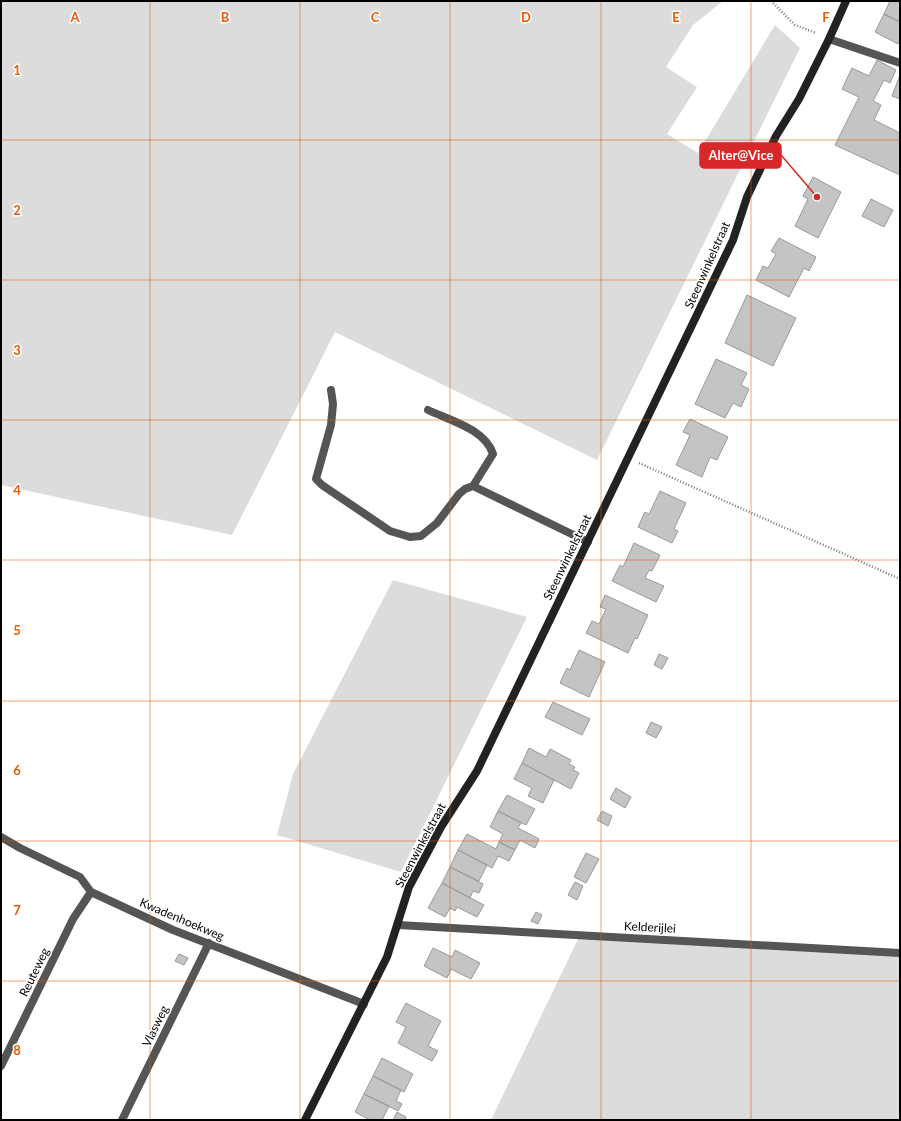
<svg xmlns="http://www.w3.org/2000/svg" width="901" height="1121" font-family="Lato,sans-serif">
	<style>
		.green { fill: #dcdcdc }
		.building { fill: #c4c4c4; stroke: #999 }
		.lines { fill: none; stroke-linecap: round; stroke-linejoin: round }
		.path { stroke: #777; stroke-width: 2.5; stroke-dasharray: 1 2; stroke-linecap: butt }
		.lane { stroke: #555; stroke-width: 8 }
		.street { stroke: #555; stroke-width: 8 }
		.secondary { stroke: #222; stroke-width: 8 }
		.grid { fill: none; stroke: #e8590c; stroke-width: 1; stroke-opacity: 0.55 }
		.labels { text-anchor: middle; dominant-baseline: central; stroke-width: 3; stroke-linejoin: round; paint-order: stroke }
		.street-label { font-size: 12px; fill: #000; stroke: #fff }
		.grid-label { font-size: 13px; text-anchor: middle; font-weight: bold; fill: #e8590c; stroke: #fff; stroke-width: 3; stroke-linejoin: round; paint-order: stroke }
		.leader { fill: none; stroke: #d62828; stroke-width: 1.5 }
		.callout-dot { fill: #d62828; stroke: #fff; stroke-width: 1.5 }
		.callout { fill: #d62828; stroke: #d62828; stroke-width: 1.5 }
		.callout-label { font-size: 13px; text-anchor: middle; font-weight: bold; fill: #fff }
	</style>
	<rect width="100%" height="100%" fill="#fff"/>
	<path class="green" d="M 1,1 L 723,1 L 693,25 L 666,67 L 697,87 L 667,134 L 698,153 L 775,25 L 800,48 L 597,460 L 335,332 L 232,535 L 1,485 Z
		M 393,580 L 527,617 L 401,872 L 277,835 L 293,774 Z
		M 580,935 L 900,953 L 900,1120 L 491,1120 Z"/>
	<path class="building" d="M 890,1 L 900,1 L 900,22 L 884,14 Z
		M 884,14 L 900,22 L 900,39 L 898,44 L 875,32 Z
		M 877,60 L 896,70 L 890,83 L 884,80 L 873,101 L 881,105 L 874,120 L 900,133 L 900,175 L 835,145 L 859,97 L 842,89 L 852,68 L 869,76 Z
		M 900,75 L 900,99 L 892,96 Z
		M 813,177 L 841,192 L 818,238 L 795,226 L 808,199 L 803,196 Z
		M 871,199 L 893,210 L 884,227 L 862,216 Z
		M 779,238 L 816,257 L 809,271 L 804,268 L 789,297 L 756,280 L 763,266 L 768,268 L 776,254 L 771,251 Z
		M 747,295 L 796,318 L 773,366 L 725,343 Z
		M 716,359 L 747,373 L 741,385 L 749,389 L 741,407 L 733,403 L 725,418 L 695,404 Z
		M 690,419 L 728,437 L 717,460 L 710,457 L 702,477 L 676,465 L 690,435 L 683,432 Z
		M 660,491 L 686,503 L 674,529 L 678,531 L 672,543 L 638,527 L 645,512 L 649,514 Z
		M 634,543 L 660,555 L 652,571 L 649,570 L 645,578 L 664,586 L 656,602 L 612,581 L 620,565 L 623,567 Z
		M 605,595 L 648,615 L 637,639 L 635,638 L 628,653 L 586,633 L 592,621 L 599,624 L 606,609 L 600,607 Z
		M 579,650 L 605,662 L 589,697 L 560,683 L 567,668 L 570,670 Z
		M 659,654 L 668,658 L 662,669 L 654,665 Z
		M 553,702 L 590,719 L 582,735 L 545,717 Z
		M 651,722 L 662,727 L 656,738 L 646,733 Z
		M 529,748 L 546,757 L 550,749 L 571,760 L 569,764 L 575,767 L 573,770 L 579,773 L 571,789 L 522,763 Z
		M 522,763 L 554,780 L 543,803 L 528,796 L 532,788 L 514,779 Z
		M 616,788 L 631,797 L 625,808 L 610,799 Z
		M 507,795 L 535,809 L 526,825 L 498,811 Z
		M 498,811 L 521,823 L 518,828 L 539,839 L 535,848 L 520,840 L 515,850 L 499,842 L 503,834 L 490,827 Z
		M 602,811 L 612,816 L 608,826 L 597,820 Z
		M 467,834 L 496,849 L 499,842 L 515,850 L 509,861 L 498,856 L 492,868 L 458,850 Z
		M 458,850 L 487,865 L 479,881 L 450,867 Z
		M 586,853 L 599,859 L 586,883 L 574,877 Z
		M 450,867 L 483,884 L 479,893 L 473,891 L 470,898 L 442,883 Z
		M 575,882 L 583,886 L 577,900 L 568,895 Z
		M 442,883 L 484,905 L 477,917 L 457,907 L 455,911 L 450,908 L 445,917 L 428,908 Z
		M 536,912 L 542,915 L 538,924 L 531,921 Z
		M 433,948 L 452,957 L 455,950 L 480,963 L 471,979 L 451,969 L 447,978 L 424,966 Z
		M 179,954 L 188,958 L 184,965 L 175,961 Z
		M 406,1003 L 441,1021 L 428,1046 L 438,1051 L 432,1061 L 398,1043 L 406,1027 L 396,1022 Z
		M 382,1058 L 413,1074 L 404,1092 L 373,1076 Z
		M 373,1076 L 401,1090 L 396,1101 L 402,1104 L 398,1111 L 364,1094 Z
		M 364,1094 L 389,1106 L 382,1120 L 370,1120 L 355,1112 Z
		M 397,1112 L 406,1117 L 405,1120 L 393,1120 Z"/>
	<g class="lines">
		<path class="path" d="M 771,1 L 795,25 L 816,33
			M 639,463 L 900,579"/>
		<path class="lane" d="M 331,390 L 333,404 L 331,425 L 316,479 L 322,485 L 390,531 L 410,537 L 421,536 L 437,523 L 459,494 L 465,489 L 473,486 L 588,542
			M 428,410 C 449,420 485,429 493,454 L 473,486"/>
		<path class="street" d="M 829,39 L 900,63
			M 1,837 L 20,848 L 80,877 L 91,892 L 173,930 L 364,1004
			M 398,925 L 900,953
			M 1,1066 L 73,919 L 91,892
			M 122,1120 L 209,943"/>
		<path class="secondary" d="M 305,1120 L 387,957 L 409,887 L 441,827 L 477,771 L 733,240 L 747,197 L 776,136 L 799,99 L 829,39 L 846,1"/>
	</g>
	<path class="grid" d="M 150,1 L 150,1120M 300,1 L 300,1120M 450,1 L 450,1120M 601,1 L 601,1120M 751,1 L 751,1120M 1,140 L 900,140M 1,280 L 900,280M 1,420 L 900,420M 1,560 L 900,560M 1,701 L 900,701M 1,841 L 900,841M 1,981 L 900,981"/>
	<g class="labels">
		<g class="street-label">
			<text transform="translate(707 265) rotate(-66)">Steenwinkelstraat</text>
			<text transform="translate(567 557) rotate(-64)">Steenwinkelstraat</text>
			<text transform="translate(420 845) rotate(-62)">Steenwinkelstraat</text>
			<text transform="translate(182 919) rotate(23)">Kwadenhoekweg</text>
			<text transform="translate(650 927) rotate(3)">Kelderijlei</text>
			<text transform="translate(34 972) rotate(-64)">Reuteweg</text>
			<text transform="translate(155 1026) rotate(-64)">Vlasweg</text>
		</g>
	</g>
	<g class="grid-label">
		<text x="75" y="22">A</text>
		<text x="225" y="22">B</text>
		<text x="375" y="22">C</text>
		<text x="526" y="22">D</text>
		<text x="676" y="22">E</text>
		<text x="826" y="22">F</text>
		<text x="17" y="75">1</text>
		<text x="17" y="215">2</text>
		<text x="17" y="355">3</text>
		<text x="17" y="495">4</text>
		<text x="17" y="635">5</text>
		<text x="17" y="775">6</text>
		<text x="17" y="915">7</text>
		<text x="17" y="1055">8</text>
	</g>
	<path class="leader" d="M817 197L781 155"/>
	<circle class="callout-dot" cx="817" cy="197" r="4"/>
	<rect class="callout" x="700" y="143" width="81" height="25" rx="4"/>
	<g class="callout-label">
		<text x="741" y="160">Alter@Vice</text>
	</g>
	<rect width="901" height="1121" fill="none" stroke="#000000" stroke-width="4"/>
</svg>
